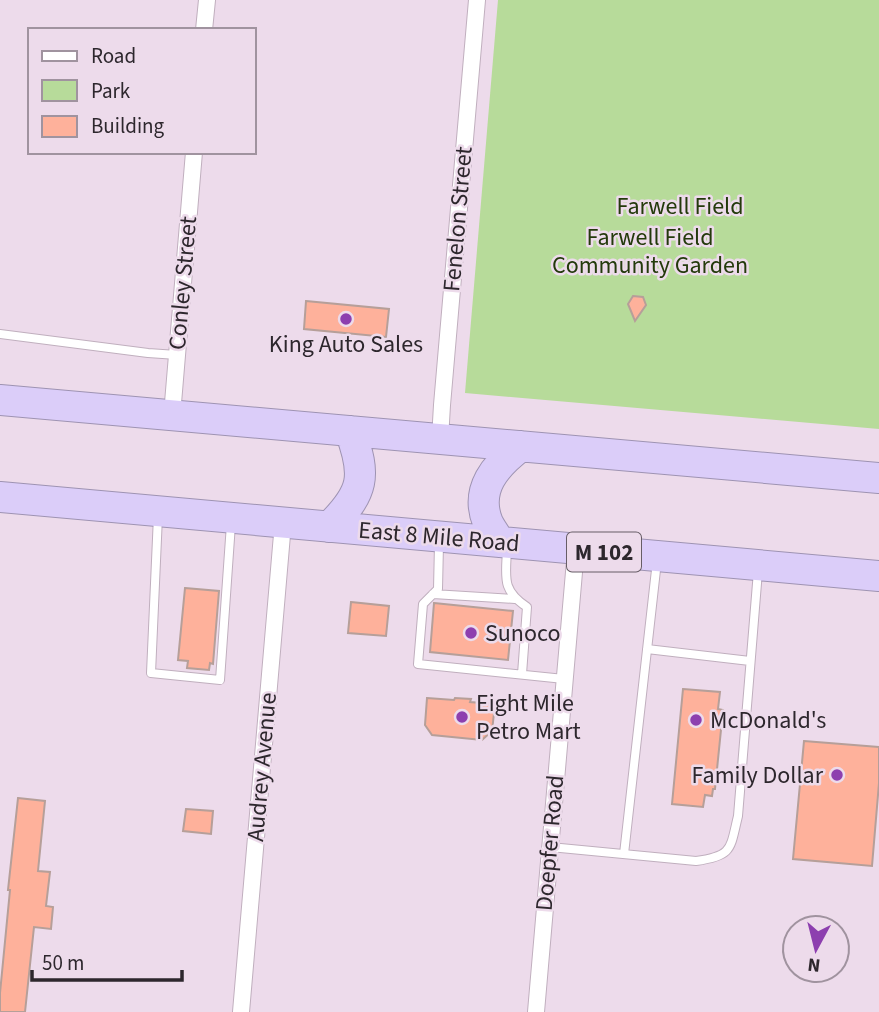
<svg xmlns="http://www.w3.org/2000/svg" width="879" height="1012" font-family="'Source Sans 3',sans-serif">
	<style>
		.green { fill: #b7db9a }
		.building { fill: #feb19b; stroke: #b69f99; stroke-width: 2 }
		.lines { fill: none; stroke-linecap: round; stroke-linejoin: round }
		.lane-casing { stroke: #c0afbe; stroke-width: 10 }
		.street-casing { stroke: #c0afbe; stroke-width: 18 }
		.highway-casing { stroke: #9e93b2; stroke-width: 32 }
		.lane { stroke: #fff; stroke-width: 8 }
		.street { stroke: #fff; stroke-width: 16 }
		.highway { stroke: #dbcdf9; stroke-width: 30 }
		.poi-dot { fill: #8d3faf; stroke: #eddbeb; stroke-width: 2.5 }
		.labels { text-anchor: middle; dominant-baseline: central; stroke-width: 5; stroke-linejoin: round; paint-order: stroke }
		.shield { fill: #eddbeb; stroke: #675d66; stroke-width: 2 }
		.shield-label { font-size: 23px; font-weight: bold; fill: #2d272d }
		.park-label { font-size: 24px; fill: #233a0b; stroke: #eddbeb }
		.street-label { font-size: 24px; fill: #2d272d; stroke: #eddbeb }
		.poi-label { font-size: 24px; fill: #2d272d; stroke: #eddbeb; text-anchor: start }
	</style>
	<rect width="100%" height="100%" fill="#eddbeb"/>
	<path class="green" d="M 498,0 L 879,0 L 879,429 L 465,393 Z"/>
	<path class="building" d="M 633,296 L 643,297 L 646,305 L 635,321 L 628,304 Z
		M 306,301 L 389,309 L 386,337 L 304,329 Z
		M 185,588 L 219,591 L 213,664 L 210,663 L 209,670 L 187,668 L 188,661 L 178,660 Z
		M 351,602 L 389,606 L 386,636 L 348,633 Z
		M 434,603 L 513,611 L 508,660 L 430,652 Z
		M 683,689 L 720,692 L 718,709 L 723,710 L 715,789 L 713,789 L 712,796 L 705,795 L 703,807 L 672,804 Z
		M 427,698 L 454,700 L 455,698 L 471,699 L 470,702 L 495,704 L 492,731 L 482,740 L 432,735 L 425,725 Z
		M 804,741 L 879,747 L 879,783 L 872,866 L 793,859 Z
		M 18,798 L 45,801 L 38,871 L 50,872 L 46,906 L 53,907 L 51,929 L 34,927 L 25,1012 L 0,1012 L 0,993 L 10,890 L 8,890 Z
		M 186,809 L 213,811 L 211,834 L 183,831 Z"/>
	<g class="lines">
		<g class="lane-casing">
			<path id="lane" d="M 0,334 L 148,353 L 177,355
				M 158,516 L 151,673 L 220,680 L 231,524
				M 439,544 L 438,589 L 423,604 L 418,664 L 564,679
				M 507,549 C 506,577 501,590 527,607 L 522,674
				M 433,594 L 515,599
				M 647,649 L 750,661
				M 550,847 L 696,861 C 733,856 730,849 738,816 L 758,571
				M 624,854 L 657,561"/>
		</g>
		<g class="street-casing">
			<path id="street" d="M 204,30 L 207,0
				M 172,415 L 194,152
				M 440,439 L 442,405 L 477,0
				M 241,1012 L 283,523
				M 536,1012 L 576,549"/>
		</g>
		<g class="highway-casing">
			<path id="highway" d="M 0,400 L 879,478
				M 0,497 L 879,576
				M 329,527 C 364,493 367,476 350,431
				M 500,542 C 496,536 491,529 488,523 C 474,489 496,465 521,446"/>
		</g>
		<use href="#lane" class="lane"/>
		<use href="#street" class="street"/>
		<use href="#highway" class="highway"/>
	</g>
	<g class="poi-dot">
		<circle cx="346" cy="319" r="7"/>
		<circle cx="471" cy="633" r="7"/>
		<circle cx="462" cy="717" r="7"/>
		<circle cx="696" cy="720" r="7"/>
		<circle cx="837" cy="775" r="7"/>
	</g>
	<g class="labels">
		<rect class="shield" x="567" y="532.5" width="74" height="39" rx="5"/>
		<g class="shield-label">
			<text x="604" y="552">M 102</text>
		</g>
		<g class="park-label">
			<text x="680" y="206">Farwell Field</text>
			<text x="650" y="237">Farwell Field<tspan x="650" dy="28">Community Garden</tspan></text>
		</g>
		<g class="street-label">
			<text transform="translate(458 219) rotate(-85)">Fenelon Street</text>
			<text transform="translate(183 283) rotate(-85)">Conley Street</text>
			<text transform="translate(439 537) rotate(5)">East 8 Mile Road</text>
			<text transform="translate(262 767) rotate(-85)">Audrey Avenue</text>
			<text transform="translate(550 843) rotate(-85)">Doepfer Road</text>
		</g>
		<g class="poi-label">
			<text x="346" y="344" text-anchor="middle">King Auto Sales</text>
			<text x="485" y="633">Sunoco</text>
			<text x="476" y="703">Eight Mile<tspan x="476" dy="28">Petro Mart</tspan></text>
			<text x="710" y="720">McDonald's</text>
			<text x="823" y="775" text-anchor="end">Family Dollar</text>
		</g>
	</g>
	<rect x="28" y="28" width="228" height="126" fill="#eddbeb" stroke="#a0939f" stroke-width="2"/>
	<rect x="42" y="51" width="35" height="10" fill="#ffffff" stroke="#a0939f" stroke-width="2"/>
	<text x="91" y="63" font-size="21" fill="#2d272d">Road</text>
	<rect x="42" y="80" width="35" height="21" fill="#b7db9a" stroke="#a0939f" stroke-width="2"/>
	<text x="91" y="98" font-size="21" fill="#2d272d">Park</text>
	<rect x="42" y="116" width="35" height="21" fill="#feb19b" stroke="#a0939f" stroke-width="2"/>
	<text x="91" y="133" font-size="21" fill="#2d272d">Building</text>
	<g transform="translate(816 949) rotate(187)"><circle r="33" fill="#eddbeb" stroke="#a0939f" stroke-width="2"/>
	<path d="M0-5L12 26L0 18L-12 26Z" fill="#8d3faf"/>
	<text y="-10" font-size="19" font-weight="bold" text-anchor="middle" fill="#2d272d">N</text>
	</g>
	<path d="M32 970v10h150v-10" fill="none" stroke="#2d272d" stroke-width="3.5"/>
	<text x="42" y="970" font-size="21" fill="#2d272d" stroke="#eddbeb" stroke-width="5" paint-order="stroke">50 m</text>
</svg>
